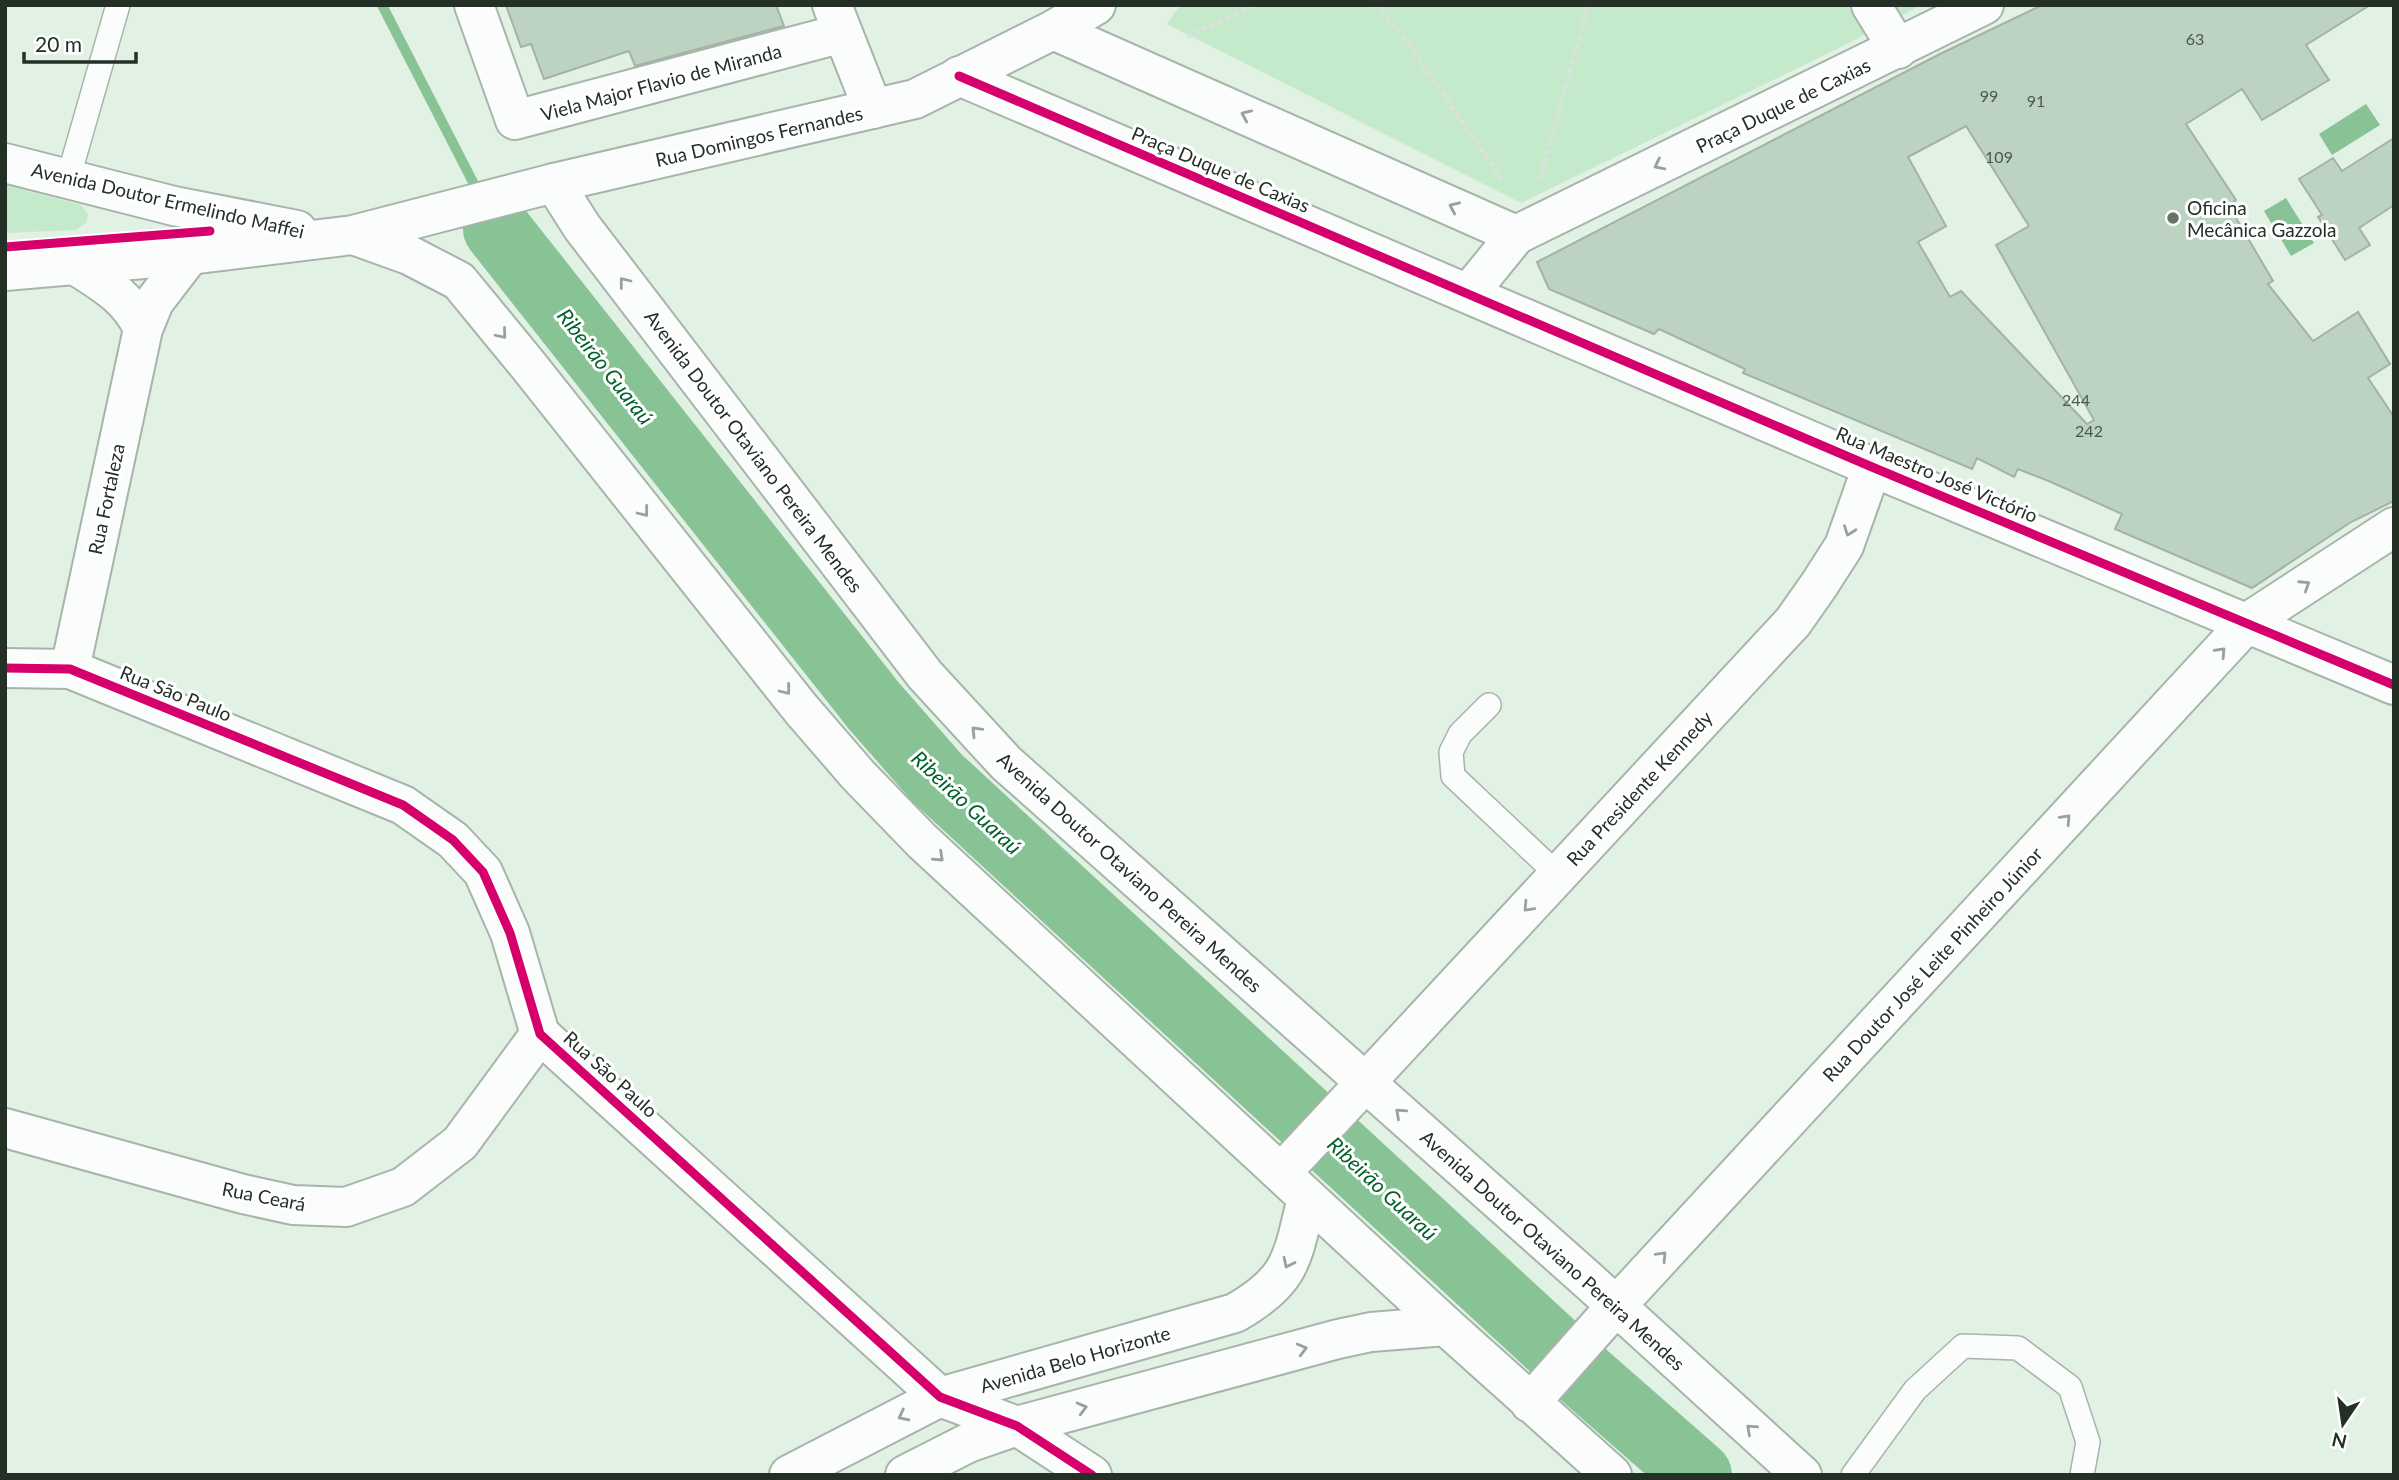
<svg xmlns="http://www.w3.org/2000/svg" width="2399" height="1480" font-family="Lato,sans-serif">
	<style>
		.green { fill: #c4eacb }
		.water { fill: #87c395 }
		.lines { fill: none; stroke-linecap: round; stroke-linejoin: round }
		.stream { stroke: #87c395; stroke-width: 10 }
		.river { stroke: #87c395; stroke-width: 68 }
		.building { fill: #bdd3c2; stroke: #a4b1a7; stroke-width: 2; fill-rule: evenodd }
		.service-casing { stroke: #a8b4aa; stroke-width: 26 }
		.minor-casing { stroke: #a8b4aa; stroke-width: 42 }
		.tertiary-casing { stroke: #a8b4aa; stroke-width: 42 }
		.secondary-casing { stroke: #a8b4aa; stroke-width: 42 }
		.primary-casing { stroke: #a8b4aa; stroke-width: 42 }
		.path { stroke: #dce1dd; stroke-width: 4.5; stroke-dasharray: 5 3.5; stroke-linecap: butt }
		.service { stroke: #fafdfb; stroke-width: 23 }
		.minor { stroke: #fafdfb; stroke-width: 38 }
		.tertiary { stroke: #fafdfb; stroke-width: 38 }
		.secondary { stroke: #fafdfb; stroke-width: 38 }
		.primary { stroke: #fafdfb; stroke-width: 38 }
		.cycleway-casing { stroke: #fff; stroke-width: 13 }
		.cycleway { stroke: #d6006c; stroke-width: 9 }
		.oneway { stroke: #9aa09b }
		.poi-dot { fill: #667368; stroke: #fff; stroke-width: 2.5 }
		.labels { text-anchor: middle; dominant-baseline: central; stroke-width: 6; stroke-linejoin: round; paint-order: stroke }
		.number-label { font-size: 16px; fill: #4a584d }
		.street-label { font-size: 19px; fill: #242f26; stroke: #fff }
		.poi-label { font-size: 19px; fill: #242f26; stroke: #fff; text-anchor: start }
		.water-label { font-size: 21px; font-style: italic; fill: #01612a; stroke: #fff }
	</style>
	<rect width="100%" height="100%" fill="#e1f1e4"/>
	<path class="green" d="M 1180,5 L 1922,5 L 1839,48 L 1521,203 L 1167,24 Z
		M 5,185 L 81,205 L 88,214 L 87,222 L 76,230 L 5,233 Z"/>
	<path class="water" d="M 2366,104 L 2380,125 L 2332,155 L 2319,134 Z
		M 2286,198 L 2314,243 L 2291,256 L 2264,211 Z"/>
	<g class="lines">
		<path class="stream" d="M 382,5 L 497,229"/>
		<path class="river" d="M 497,229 L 874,706 L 937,778 L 1585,1376 L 1698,1475"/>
	</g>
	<path class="building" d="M 506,5 L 776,5 L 784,26 L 635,66 L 629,51 L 544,79 L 531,44 L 521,47 Z
		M 2042,5 L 2370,5 L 2306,45 L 2329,80 L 2262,120 L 2242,89 L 2186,124 L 2236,200 L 2229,206 L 2273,281 L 2268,284 L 2313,341 L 2358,312 L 2390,364 L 2368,378 L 2394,417 L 2394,501 L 2351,522 L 2252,588 L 2115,529 L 2122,514 L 2051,482 L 2018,469 L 2014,477 L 1977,458 L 1972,469 L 1743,373 L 1745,369 L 1659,329 L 1654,334 L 1549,289 L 1537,262 L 1940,54 ZM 1966,126 L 2029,226 L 1996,245 L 2094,420 L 2087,424 L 1961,291 L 1950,297 L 1918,242 L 1946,226 L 1908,157 Z
		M 2394,138 L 2394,205 L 2359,228 L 2370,245 L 2345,260 L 2318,217 L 2322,215 L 2299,179 L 2333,158 L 2342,171 Z"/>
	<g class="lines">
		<g class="service-casing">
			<path id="service" d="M 68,179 L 118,5
				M 1489,705 L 1460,734 L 1451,752 L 1453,776 L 1558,875
				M 1853,1475 L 1915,1390 L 1963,1346 L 2018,1348 L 2070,1387 L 2088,1442 L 2082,1475"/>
		</g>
		<g class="minor-casing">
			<path id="minor" d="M 474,5 L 515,120 L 843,33
				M 832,5 L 873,109
				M 1871,5 L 1898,49
				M 75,265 C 103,283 129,297 143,329
				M 5,668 L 70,669 L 403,805 L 453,840 L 483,872 L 510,933 L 540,1034 L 940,1397 L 1017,1426 L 1092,1475
				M 70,669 L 143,329 L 154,302 L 190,255
				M 1365,1083 L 1793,622 L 1819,585 L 1844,546 L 1872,467
				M 5,1128 L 243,1194 L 293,1205 L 346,1207 L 403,1187 L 460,1143 L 540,1034
				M 1616,1306 L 2248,622 L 2394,527
				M 789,1475 L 940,1397 L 1235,1313 C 1293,1280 1292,1258 1307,1198
				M 905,1475 L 968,1443 L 1017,1426 L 1338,1339 L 1371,1332 L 1446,1326"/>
		</g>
		<g class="tertiary-casing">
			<path id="tertiary" d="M 959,76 L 1872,467 L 2394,685
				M 1468,294 L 1516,235"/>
		</g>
		<g class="secondary-casing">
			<path id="secondary" d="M 1053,30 L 1516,235 L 1984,5
				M 554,183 L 915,99 L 1053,30 L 1096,5"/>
		</g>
		<g class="primary-casing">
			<path id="primary" d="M 5,163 L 174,206 L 297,230
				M 353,235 L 409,255 L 459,281 L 528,365 L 801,709 L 858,775 L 922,841 L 1446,1326 L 1612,1475
				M 5,271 L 190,255 L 353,235 L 554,183 L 582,227 L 925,675 L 1006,763 L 1590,1282 L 1802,1475
				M 1281,1173 L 1365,1083
				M 1530,1403 L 1616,1306"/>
		</g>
		<path class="path" d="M 1374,5 L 1402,34 L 1503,181
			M 1187,37 L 1255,5
			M 1540,179 L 1589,5"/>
		<use href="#service" class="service"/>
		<use href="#minor" class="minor"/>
		<use href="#tertiary" class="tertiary"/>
		<use href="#secondary" class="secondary"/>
		<use href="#primary" class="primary"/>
		<g class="cycleway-casing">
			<path id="cycleway" d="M 959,76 L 1872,467 L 2394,685
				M 5,247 L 210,231
				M 5,668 L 70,669 L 403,805 L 453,840 L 483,872 L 510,933 L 540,1034 L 940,1397 L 1017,1426 L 1092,1475"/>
		</g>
		<use href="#cycleway" class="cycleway"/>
	</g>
	<defs><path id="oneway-chevron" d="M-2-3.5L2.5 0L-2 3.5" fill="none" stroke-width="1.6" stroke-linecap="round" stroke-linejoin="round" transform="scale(1.75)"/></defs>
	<g class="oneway">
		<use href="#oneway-chevron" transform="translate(1246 115) rotate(-156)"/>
		<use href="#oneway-chevron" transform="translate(1659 165) rotate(154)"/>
		<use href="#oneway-chevron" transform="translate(1454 207) rotate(-156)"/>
		<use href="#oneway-chevron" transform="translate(624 282) rotate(-128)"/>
		<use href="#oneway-chevron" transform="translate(502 334) rotate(50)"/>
		<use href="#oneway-chevron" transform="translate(644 512) rotate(52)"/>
		<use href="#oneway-chevron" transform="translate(1849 531) rotate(110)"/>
		<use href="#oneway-chevron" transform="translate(2305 585) rotate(-33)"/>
		<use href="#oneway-chevron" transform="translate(2221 652) rotate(-47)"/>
		<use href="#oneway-chevron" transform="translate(786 690) rotate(52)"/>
		<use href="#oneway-chevron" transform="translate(976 731) rotate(-134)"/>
		<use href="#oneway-chevron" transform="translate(2066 819) rotate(-47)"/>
		<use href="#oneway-chevron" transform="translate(939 857) rotate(43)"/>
		<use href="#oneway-chevron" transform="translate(1528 907) rotate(133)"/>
		<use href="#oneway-chevron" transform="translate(1400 1113) rotate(-138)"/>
		<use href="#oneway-chevron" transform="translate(1662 1256) rotate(-47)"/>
		<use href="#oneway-chevron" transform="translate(1288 1263) rotate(116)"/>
		<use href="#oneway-chevron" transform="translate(1302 1349) rotate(-15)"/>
		<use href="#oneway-chevron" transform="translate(1082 1408) rotate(-15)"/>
		<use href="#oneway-chevron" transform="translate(903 1416) rotate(153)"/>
		<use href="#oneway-chevron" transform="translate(1751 1429) rotate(-138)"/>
	</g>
	<circle class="poi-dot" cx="2173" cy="218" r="7"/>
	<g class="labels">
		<g class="number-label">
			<text x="2195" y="38">63</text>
			<text x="1989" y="95">99</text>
			<text x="2036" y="100">91</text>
			<text x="1999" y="156">109</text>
			<text x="2076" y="399">244</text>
			<text x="2089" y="430">242</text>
		</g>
		<g class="street-label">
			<text transform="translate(661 82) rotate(-15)">Viela Major Flavio de Miranda</text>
			<text transform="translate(1783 105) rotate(-26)">Praça Duque de Caxias</text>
			<text transform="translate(759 136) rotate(-13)">Rua Domingos Fernandes</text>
			<text transform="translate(1221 169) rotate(23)">Praça Duque de Caxias</text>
			<text transform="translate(168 200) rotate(13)">Avenida Doutor Ermelindo Maffei</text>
			<text transform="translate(754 451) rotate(53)">Avenida Doutor Otaviano Pereira Mendes</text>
			<text transform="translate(1937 474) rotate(23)">Rua Maestro José Victório</text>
			<text transform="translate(106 499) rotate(-78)">Rua Fortaleza</text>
			<text transform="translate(176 693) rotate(22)">Rua São Paulo</text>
			<text transform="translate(1639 788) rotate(-47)">Rua Presidente Kennedy</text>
			<text transform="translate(1130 872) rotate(42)">Avenida Doutor Otaviano Pereira Mendes</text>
			<text transform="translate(1932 964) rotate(-47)">Rua Doutor José Leite Pinheiro Júnior</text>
			<text transform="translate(611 1074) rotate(42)">Rua São Paulo</text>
			<text transform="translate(264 1196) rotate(11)">Rua Ceará</text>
			<text transform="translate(1553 1250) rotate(42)">Avenida Doutor Otaviano Pereira Mendes</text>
			<text transform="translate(1075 1359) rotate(-16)">Avenida Belo Horizonte</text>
		</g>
		<g class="poi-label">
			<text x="2187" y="207">Oficina<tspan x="2187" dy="22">Mecânica Gazzola</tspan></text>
		</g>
		<g class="water-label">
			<text transform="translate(606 366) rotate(52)">Ribeirão Guaraú</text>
			<text transform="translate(967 802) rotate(43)">Ribeirão Guaraú</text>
			<text transform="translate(1383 1188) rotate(43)">Ribeirão Guaraú</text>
		</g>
	</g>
	<rect width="2399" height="1480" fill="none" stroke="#242f26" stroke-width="14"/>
	<g transform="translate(2343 1424) rotate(193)" stroke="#ffffff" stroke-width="5" paint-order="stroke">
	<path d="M0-5L12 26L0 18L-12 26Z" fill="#242f26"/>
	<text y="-10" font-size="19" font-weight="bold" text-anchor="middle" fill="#242f26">N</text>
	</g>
	<path d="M24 52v10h112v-10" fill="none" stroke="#242f26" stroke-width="3.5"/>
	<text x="35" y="52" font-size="21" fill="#242f26" stroke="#ffffff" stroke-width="5" paint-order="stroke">20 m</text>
</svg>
